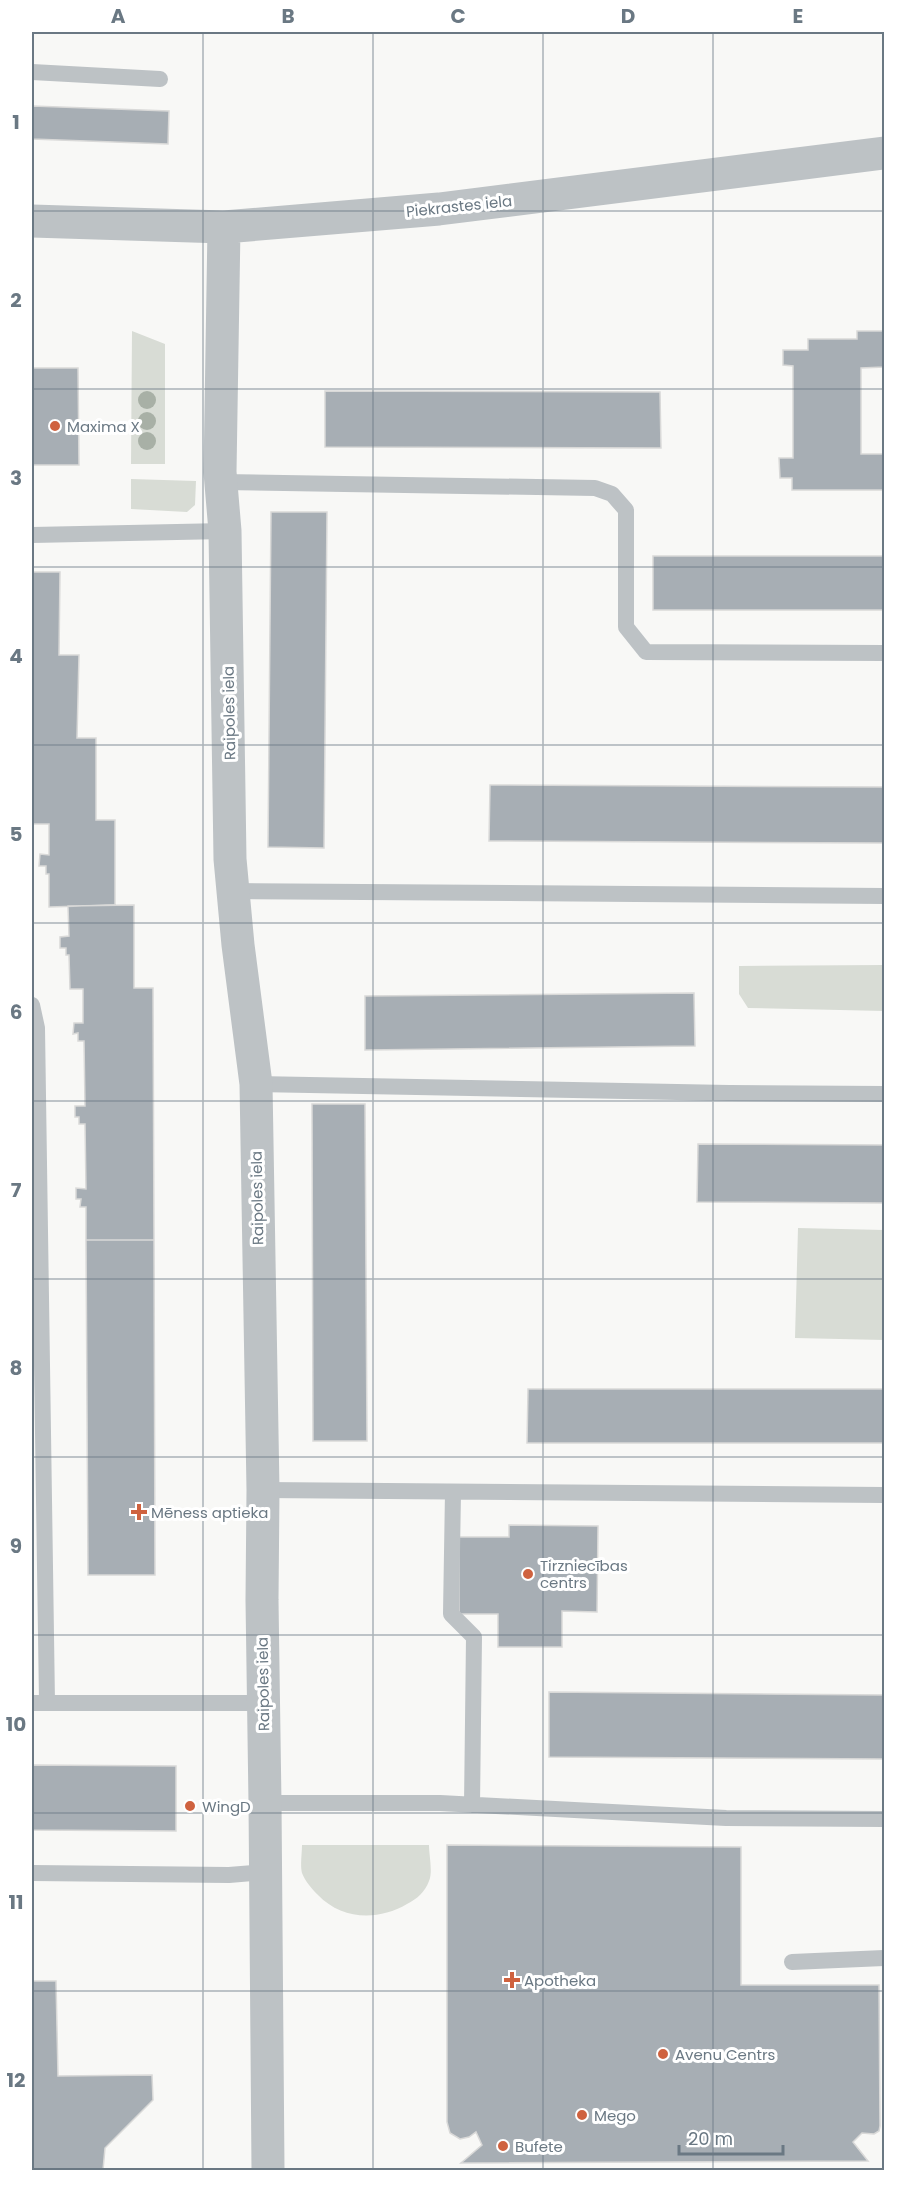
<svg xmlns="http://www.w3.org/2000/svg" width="916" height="2202" font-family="Poppins,sans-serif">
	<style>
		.green { fill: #d8dcd5 }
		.building { fill: #a7aeb4; stroke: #d9d9d8; stroke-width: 1.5 }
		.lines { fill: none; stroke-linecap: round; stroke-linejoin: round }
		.service { stroke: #bdc2c5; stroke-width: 16 }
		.minor { stroke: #bdc2c5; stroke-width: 33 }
		.tree { fill: #a8b0a6 }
		.grid { fill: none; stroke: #6a7883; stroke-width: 1.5; stroke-opacity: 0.55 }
		.poi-dot { fill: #cf623f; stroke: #fff; stroke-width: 2 }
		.labels { text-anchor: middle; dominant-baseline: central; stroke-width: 6; stroke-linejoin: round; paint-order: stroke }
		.street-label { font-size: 15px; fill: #6a7883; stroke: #fff }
		.poi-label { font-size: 15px; fill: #6a7883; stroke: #fff; text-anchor: start }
		.neatline { fill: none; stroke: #6a7883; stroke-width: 2 }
		.grid-label { font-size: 20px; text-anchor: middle; font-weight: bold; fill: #6a7883 }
	</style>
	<rect width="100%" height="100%" fill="#f8f8f6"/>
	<path class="green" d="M 132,331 L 165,344 L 165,464 L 131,464 Z
		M 131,479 L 196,481 L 195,505 L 187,512 L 131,509 Z
		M 884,965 L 884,1011 L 748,1008 L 739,994 L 739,966 Z
		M 798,1228 L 884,1230 L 884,1340 L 795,1338 Z
		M 302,1845 L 429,1845 C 429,1855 433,1872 429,1881 C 425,1892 417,1899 407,1904 C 378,1921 342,1920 318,1895 C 312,1889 305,1881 302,1873 C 300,1865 302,1853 302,1845 Z"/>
	<path class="building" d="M 32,106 L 169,111 L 168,144 L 32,139 Z
		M 857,331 L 884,331 L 884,367 L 861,368 L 861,454 L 884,454 L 884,490 L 792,490 L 792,478 L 780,478 L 779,458 L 793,458 L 793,366 L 783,365 L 783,350 L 808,350 L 808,339 L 857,339 Z
		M 32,368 L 78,368 L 79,465 L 32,465 Z
		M 325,391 L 660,392 L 661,448 L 325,447 Z
		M 271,512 L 327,512 L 324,848 L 268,847 Z
		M 653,556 L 884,556 L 884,610 L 653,610 Z
		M 32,572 L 60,572 L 59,655 L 79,655 L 77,738 L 96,738 L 96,820 L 115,820 L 115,905 L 49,907 L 49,874 L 46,874 L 46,866 L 39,866 L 40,854 L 49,855 L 49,824 L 32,824 Z
		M 490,785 L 884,787 L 884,843 L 489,841 Z
		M 134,905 L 134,988 L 153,988 L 154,1240 L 86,1240 L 86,1207 L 80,1207 L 81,1199 L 76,1199 L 76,1188 L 86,1189 L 85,1124 L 79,1124 L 79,1117 L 75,1117 L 75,1106 L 85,1106 L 84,1041 L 78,1041 L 78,1033 L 73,1034 L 74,1023 L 83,1023 L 83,989 L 70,989 L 69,955 L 66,955 L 66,948 L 60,948 L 60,937 L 69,936 L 68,906 Z
		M 694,993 L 695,1046 L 365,1050 L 365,996 Z
		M 312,1104 L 365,1104 L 367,1441 L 313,1441 Z
		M 698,1144 L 884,1145 L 884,1203 L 697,1202 Z
		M 86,1240 L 154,1240 L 155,1575 L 88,1575 Z
		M 528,1389 L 884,1389 L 884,1443 L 527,1443 Z
		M 509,1525 L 598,1526 L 597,1612 L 562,1611 L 562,1647 L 498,1647 L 498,1614 L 459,1614 L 459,1537 L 509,1537 Z
		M 549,1692 L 884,1695 L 884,1759 L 549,1757 Z
		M 32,1765 L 176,1766 L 176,1831 L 32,1830 Z
		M 447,1845 L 741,1847 L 741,1985 L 879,1985 L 880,2126 L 879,2131 L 874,2134 L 862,2133 L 853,2142 L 868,2161 L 461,2163 L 482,2145 L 476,2132 L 469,2137 L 460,2139 L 450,2133 L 447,2122 Z
		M 32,1981 L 56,1981 L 58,2076 L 152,2075 L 153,2100 L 105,2148 L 103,2170 L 32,2170 Z"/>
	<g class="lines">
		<path class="service" d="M 32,72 L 160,79
			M 221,482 L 595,488 L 612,494 L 626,510 L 626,627 L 646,652 L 884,653
			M 32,535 L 225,531
			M 234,891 L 884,896
			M 32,1005 L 37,1028 L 47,1702
			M 256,1084 L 729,1093 L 884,1094
			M 263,1490 L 884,1495
			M 453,1492 L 451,1614 L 474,1637 L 472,1805
			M 32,1703 L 264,1703
			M 265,1803 L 440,1803 L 726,1818 L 884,1819
			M 32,1873 L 229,1875 L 266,1872
			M 792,1962 L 884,1958"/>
		<path class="minor" d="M 32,221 L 224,227 L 439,209 L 884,153
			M 224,227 L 220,472 L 225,531 L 230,859 L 238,945 L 256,1084 L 263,1490 L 262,1600 L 265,1803 L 268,2170"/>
	</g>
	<g class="tree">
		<circle cx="147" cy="400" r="9"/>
		<circle cx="147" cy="421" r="9"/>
		<circle cx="147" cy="441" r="9"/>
	</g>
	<path class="grid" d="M 203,32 L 203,2170M 373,32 L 373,2170M 543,32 L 543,2170M 713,32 L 713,2170M 32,211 L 884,211M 32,389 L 884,389M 32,567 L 884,567M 32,745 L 884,745M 32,923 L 884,923M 32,1101 L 884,1101M 32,1279 L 884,1279M 32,1457 L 884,1457M 32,1635 L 884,1635M 32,1813 L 884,1813M 32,1991 L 884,1991"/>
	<g class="poi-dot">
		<circle cx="55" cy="426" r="6"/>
		<path d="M136 1503h6v6h6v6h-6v6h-6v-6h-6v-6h6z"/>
		<circle cx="528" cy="1574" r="6"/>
		<circle cx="190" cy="1806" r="6"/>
		<path d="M509 1971h6v6h6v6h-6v6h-6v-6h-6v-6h6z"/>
		<circle cx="663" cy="2054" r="6"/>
		<circle cx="582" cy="2115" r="6"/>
		<circle cx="503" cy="2146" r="6"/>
	</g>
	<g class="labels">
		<g class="street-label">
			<text transform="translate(459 206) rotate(-6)">Piekrastes iela</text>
			<text transform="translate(229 713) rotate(-91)">Raipoles iela</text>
			<text transform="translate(257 1198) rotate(-91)">Raipoles iela</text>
			<text transform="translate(263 1684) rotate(-91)">Raipoles iela</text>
		</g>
		<g class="poi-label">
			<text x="67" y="426">Maxima X</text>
			<text x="151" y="1512">Mēness aptieka</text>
			<text x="540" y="1565">Tirzniecības<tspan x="540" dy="17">centrs</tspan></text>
			<text x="202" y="1806">WingD</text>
			<text x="524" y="1980">Apotheka</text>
			<text x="675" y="2054">Avenu Centrs</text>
			<text x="594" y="2115">Mego</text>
			<text x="515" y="2146">Bufete</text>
		</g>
	</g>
	<rect width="916" height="2202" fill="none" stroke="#ffffff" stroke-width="66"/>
	<path d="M679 2145v9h104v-9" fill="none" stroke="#6a7883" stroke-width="3"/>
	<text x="688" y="2145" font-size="18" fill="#6a7883" stroke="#ffffff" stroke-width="4.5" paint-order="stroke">20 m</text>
	<rect x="33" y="33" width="850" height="2136" class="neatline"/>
	<g class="grid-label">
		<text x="118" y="23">A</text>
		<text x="288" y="23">B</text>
		<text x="458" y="23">C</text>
		<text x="628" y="23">D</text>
		<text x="798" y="23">E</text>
		<text x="16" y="129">1</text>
		<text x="16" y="307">2</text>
		<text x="16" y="485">3</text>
		<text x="16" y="663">4</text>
		<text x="16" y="841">5</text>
		<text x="16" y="1019">6</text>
		<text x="16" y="1197">7</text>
		<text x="16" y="1375">8</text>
		<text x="16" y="1553">9</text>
		<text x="16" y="1731">10</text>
		<text x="16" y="1909">11</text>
		<text x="16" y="2087">12</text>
	</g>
</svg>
